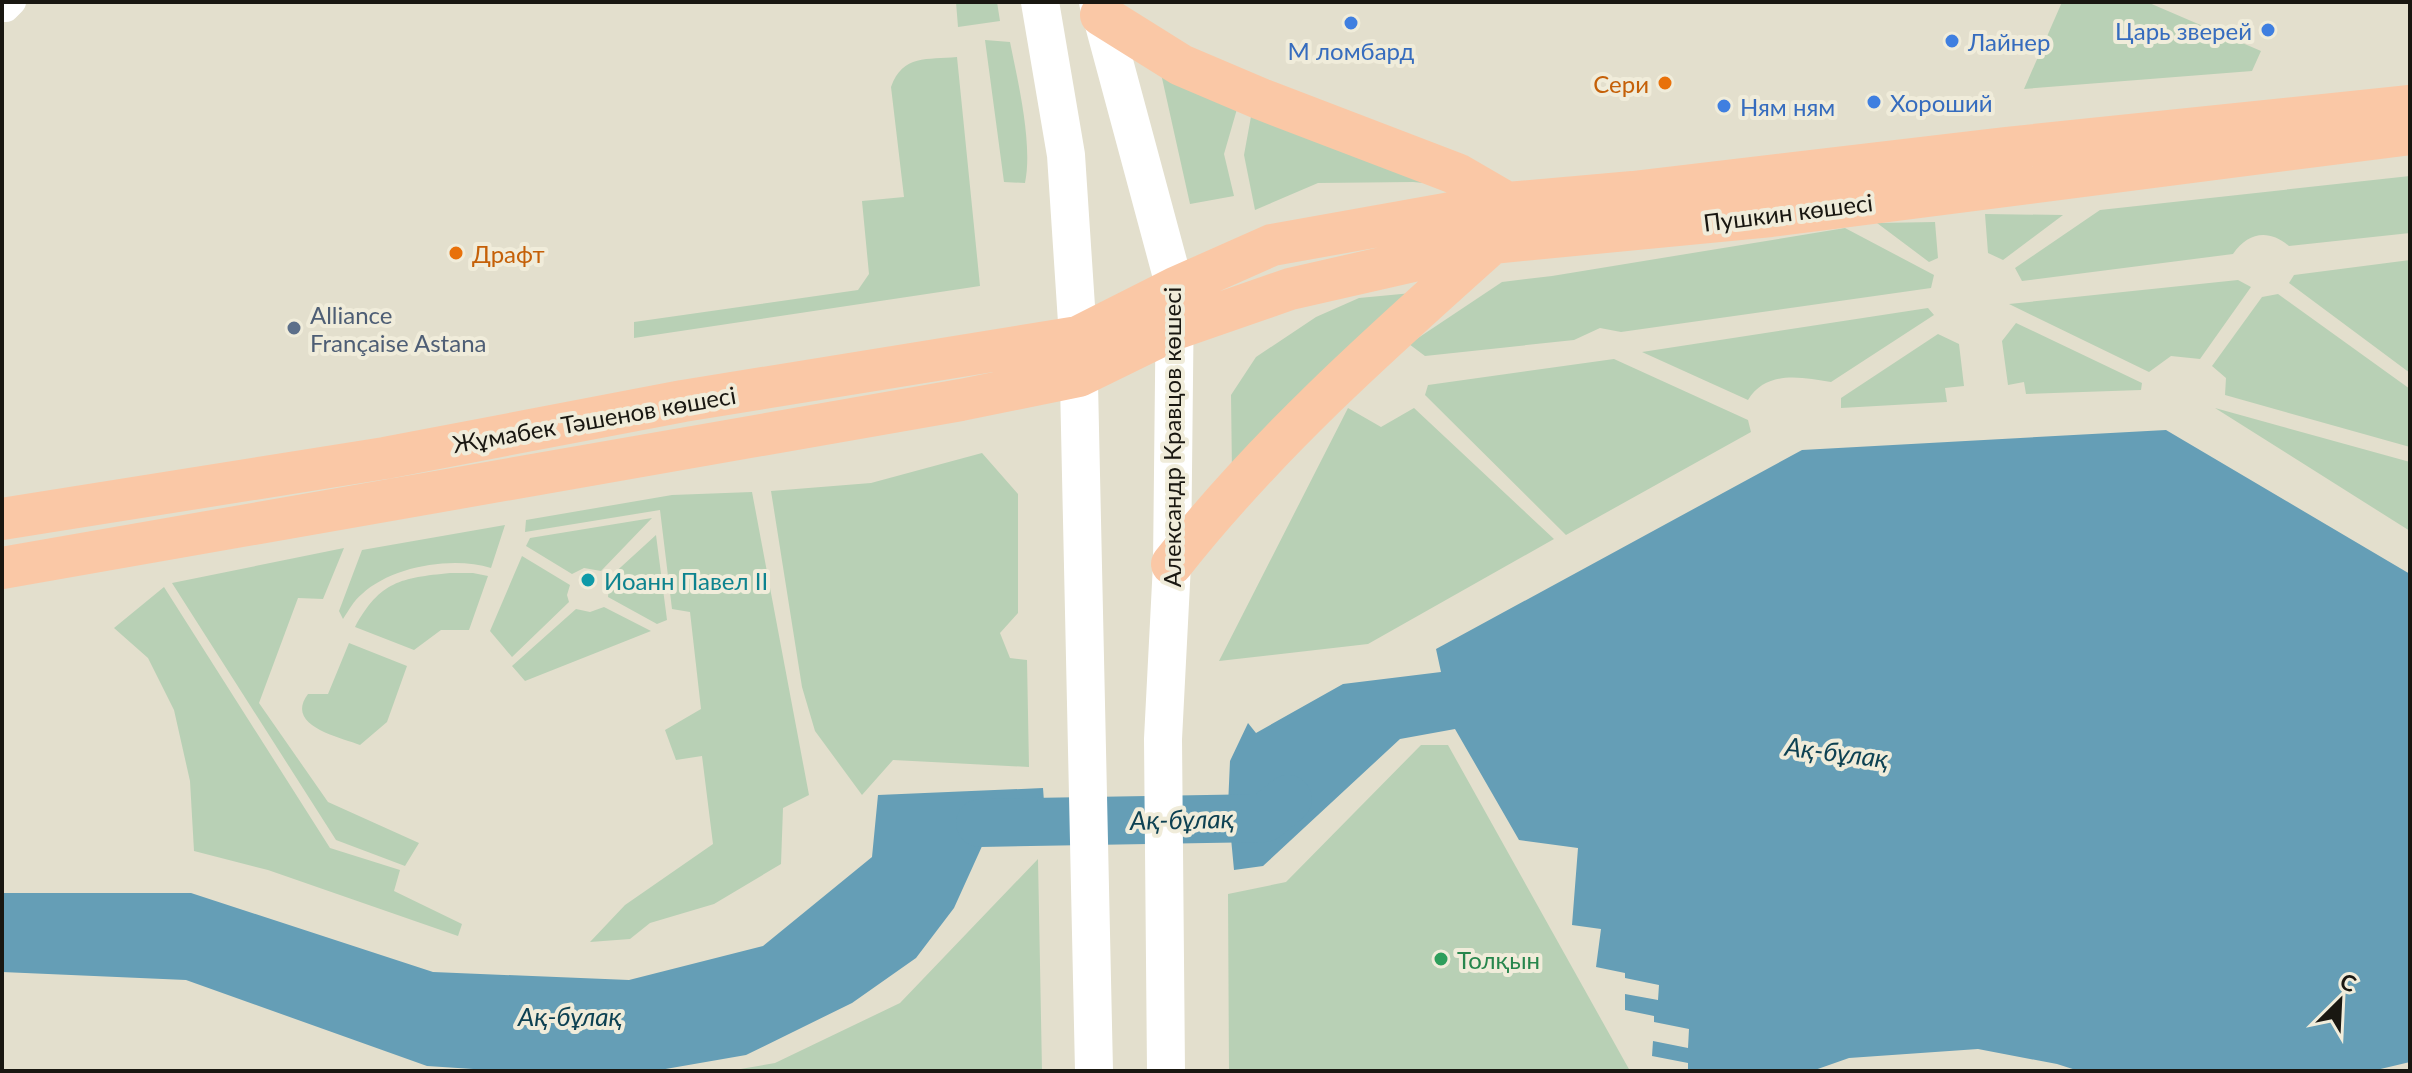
<svg xmlns="http://www.w3.org/2000/svg" width="2412" height="1073" font-family="Lato,sans-serif">
	<style>
		.green { fill: #b8d0b5 }
		.water { fill: #659eb6 }
		.lines { fill: none; stroke-linecap: round; stroke-linejoin: round }
		.river { stroke: #659eb6; stroke-width: 48 }
		.street { stroke: #fff; stroke-width: 26 }
		.secondary { stroke: #fff; stroke-width: 38 }
		.primary { stroke: #fac8a6; stroke-width: 42 }
		.shop-dot { fill: #3f7fe0; stroke: #f0ecda; stroke-width: 3 }
		.food-dot { fill: #e8710a; stroke: #f0ecda; stroke-width: 3 }
		.service-dot { fill: #5c6f8a; stroke: #f0ecda; stroke-width: 3 }
		.culture-dot { fill: #0f9aa8; stroke: #f0ecda; stroke-width: 3 }
		.leisure-dot { fill: #2e9e5b; stroke: #f0ecda; stroke-width: 3 }
		.labels { text-anchor: middle; dominant-baseline: central; stroke-width: 8; stroke-linejoin: round; paint-order: stroke }
		.shop-label { font-size: 24px; fill: #366cbe; stroke: #f0ecda; text-anchor: start }
		.food-label { font-size: 24px; fill: #c56008; stroke: #f0ecda; text-anchor: end }
		.street-label { font-size: 24px; fill: #191711; stroke: #f0ecda }
		.service-label { font-size: 24px; fill: #4e5e75; stroke: #f0ecda; text-anchor: start }
		.culture-label { font-size: 24px; fill: #0d838f; stroke: #f0ecda; text-anchor: start }
		.leisure-label { font-size: 24px; fill: #27864d; stroke: #f0ecda; text-anchor: start }
		.water-label { font-size: 26px; font-style: italic; fill: #0d4152; stroke: #f0ecda }
	</style>
	<rect width="100%" height="100%" fill="#e3dfcd"/>
	<path class="green" d="M 956,2 L 997,2 L 1000,21 L 958,27 Z
		M 2062,2 L 2147,2 L 2261,51 L 2252,71 L 2024,89 Z
		M 985,40 L 1010,42 C 1018,82 1033,144 1025,183 L 1004,182 Z
		M 957,57 L 980,286 L 634,338 L 634,322 L 858,290 L 869,274 L 862,201 L 904,197 L 891,87 C 903,54 927,60 957,57 Z
		M 1160,69 L 1237,109 L 1224,154 L 1234,196 L 1190,204 Z
		M 1252,111 L 1445,185 L 1413,182 L 1318,183 L 1255,210 L 1244,155 Z
		M 2410,176 L 2410,233 L 2289,246 C 2269,229 2248,232 2233,254 L 2022,281 L 2015,268 L 2100,210 Z
		M 1985,214 L 2063,215 L 2003,260 L 1988,253 Z
		M 1935,222 L 1938,258 L 1929,262 L 1877,223 Z
		M 1845,228 L 1934,275 L 1931,288 L 1621,332 L 1600,328 L 1574,340 L 1425,356 L 1409,344 L 1502,282 L 1552,276 Z
		M 2410,260 L 2410,373 L 2289,283 L 2294,275 Z
		M 2238,280 L 2251,287 L 2200,359 L 2171,356 L 2149,372 L 2009,304 Z
		M 1412,293 L 1232,473 L 1231,395 L 1256,357 L 1316,317 L 1359,298 Z
		M 2278,294 L 2410,389 L 2410,447 L 2225,395 L 2226,378 L 2212,366 L 2262,297 Z
		M 1928,308 L 1934,315 L 1831,382 C 1801,377 1766,370 1748,400 L 1642,352 Z
		M 2016,323 L 2142,383 L 2141,390 L 2026,394 L 2024,382 L 2008,385 L 2002,341 Z
		M 1938,334 L 1959,344 L 1964,386 L 1945,388 L 1947,402 L 1841,408 L 1841,398 Z
		M 1614,359 L 1748,420 L 1751,432 L 1566,535 L 1425,395 L 1428,385 Z
		M 1348,408 L 1381,427 L 1414,408 L 1554,539 L 1368,644 L 1219,661 Z
		M 2215,408 L 2410,462 L 2410,531 Z
		M 982,453 L 1018,494 L 1018,613 L 1000,633 L 1010,658 L 1027,660 L 1029,767 L 893,760 L 862,795 L 815,731 L 802,687 L 771,491 L 871,483 Z
		M 752,492 L 809,795 L 783,808 L 781,864 L 714,904 L 650,923 L 630,939 L 590,942 L 625,905 L 713,844 L 702,756 L 676,760 L 665,730 L 701,709 L 690,612 L 672,609 L 660,510 L 525,532 L 526,520 L 672,495 Z
		M 652,518 L 601,571 L 584,568 L 572,574 L 526,546 L 530,538 Z
		M 505,525 L 491,568 C 453,556 392,566 362,594 C 354,600 349,610 343,619 L 339,611 L 362,550 Z
		M 656,535 L 667,620 L 657,624 L 608,597 L 610,577 Z
		M 344,548 L 323,599 L 298,598 L 259,703 L 328,802 L 419,843 L 405,866 L 336,840 L 172,583 Z
		M 522,556 L 570,585 L 567,595 L 569,602 L 512,657 L 490,631 Z
		M 450,573 L 473,573 L 488,576 L 469,630 L 441,630 L 414,650 L 355,627 C 380,581 401,578 450,573 Z
		M 164,587 L 330,848 L 400,870 L 394,891 L 462,924 L 458,936 L 268,870 L 194,851 L 190,781 L 174,710 L 148,658 L 114,628 Z
		M 604,607 L 651,631 L 525,681 L 512,666 L 576,609 L 590,612 Z
		M 349,643 L 407,666 L 387,722 L 360,745 C 339,737 284,726 308,694 L 328,694 Z
		M 1421,745 L 1448,745 L 1630,1071 L 1229,1071 L 1228,894 L 1286,882 Z
		M 1038,859 L 1042,1071 L 729,1071 L 775,1063 L 900,1003 Z"/>
	<path class="water" d="M 2166,430 L 2410,574 L 2410,1062 L 2372,1071 L 2079,1071 L 2057,1064 L 1978,1049 L 1849,1058 L 1812,1071 L 1688,1071 L 1688,1063 L 1652,1056 L 1653,1041 L 1688,1048 L 1689,1029 L 1654,1022 L 1654,1016 L 1625,1010 L 1625,994 L 1658,1000 L 1659,985 L 1625,978 L 1625,973 L 1596,967 L 1601,929 L 1572,925 L 1578,848 L 1519,840 L 1455,729 L 1400,739 L 1263,866 L 1234,870 L 1228,806 L 1230,761 L 1248,723 L 1256,733 L 1343,684 L 1441,672 L 1436,649 L 1802,450 Z
		M 1043,788 L 1047,843 L 983,844 L 954,908 L 916,958 L 852,1003 L 746,1055 L 654,1071 L 504,1071 L 427,1066 L 186,980 L 2,972 L 2,893 L 191,893 L 433,972 L 629,980 L 763,946 L 872,857 L 878,795 Z"/>
	<g class="lines">
		<path class="river" d="M 980,823 L 1265,818 L 1288,799"/>
		<path class="street" d="M 2,9 L 6,9 L 13,2"/>
		<path class="secondary" d="M 1040,2 L 1066,155 L 1078,337 L 1094,1071
			M 1098,2 L 1175,288 L 1172,564 L 1163,739 L 1166,1071"/>
		<path class="primary" d="M 1101,15 L 1181,65 L 1261,99 L 1457,174 L 1507,203
			M 2,519 L 385,458 L 683,401 L 1078,337 L 1175,288 L 1272,245 L 1507,203 L 1633,192 L 2005,148 L 2410,106
			M 1172,564 C 1265,446 1378,345 1490,245
			M 2,568 L 961,400 L 1079,376 L 1175,329 L 1290,289 L 1492,243 L 1771,216 L 2410,134"/>
	</g>
	<g class="shop-dot">
		<circle cx="1351" cy="23" r="8"/>
		<circle cx="2268" cy="30" r="8"/>
		<circle cx="1952" cy="41" r="8"/>
		<circle cx="1874" cy="102" r="8"/>
		<circle cx="1724" cy="106" r="8"/>
	</g>
	<g class="food-dot">
		<circle cx="1665" cy="83" r="8"/>
		<circle cx="456" cy="253" r="8"/>
	</g>
	<circle class="service-dot" cx="294" cy="328" r="8"/>
	<circle class="culture-dot" cx="588" cy="580" r="8"/>
	<circle class="leisure-dot" cx="1441" cy="959" r="8"/>
	<g class="labels">
		<g class="shop-label">
			<text x="2252" y="30" text-anchor="end">Царь зверей</text>
			<text x="1968" y="41">Лайнер</text>
			<text x="1351" y="50" text-anchor="middle">М ломбард</text>
			<text x="1890" y="102">Хороший</text>
			<text x="1740" y="106">Ням ням</text>
		</g>
		<g class="food-label">
			<text x="1649" y="83">Сери</text>
			<text x="472" y="253" text-anchor="start">Драфт</text>
		</g>
		<g class="street-label">
			<text transform="translate(1788 212) rotate(-7)">Пушкин көшесі</text>
			<text transform="translate(594 419) rotate(-10)">Жұмабек Тәшенов көшесі</text>
			<text transform="translate(1171 437) rotate(-90)">Александр Кравцов көшесі</text>
		</g>
		<g class="service-label">
			<text x="310" y="314">Alliance<tspan x="310" dy="28">Française Astana</tspan></text>
		</g>
		<g class="culture-label">
			<text x="604" y="580">Иоанн Павел II</text>
		</g>
		<g class="leisure-label">
			<text x="1457" y="959">Толқын</text>
		</g>
		<g class="water-label">
			<text transform="translate(1837 752) rotate(7)">Ақ-бұлақ</text>
			<text transform="translate(1182 819) rotate(-1)">Ақ-бұлақ</text>
			<text x="570" y="1016">Ақ-бұлақ</text>
		</g>
	</g>
	<rect width="2412" height="1073" fill="none" stroke="#191711" stroke-width="8"/>
	<g transform="translate(2340 1001) rotate(24)" stroke="#f0ecda" stroke-width="6" paint-order="stroke">
	<path d="M0-6L14 30L0 20L-14 30Z" fill="#191711"/>
	<text y="-12" font-size="22" font-weight="bold" text-anchor="middle" fill="#191711">С</text>
	</g>
</svg>
